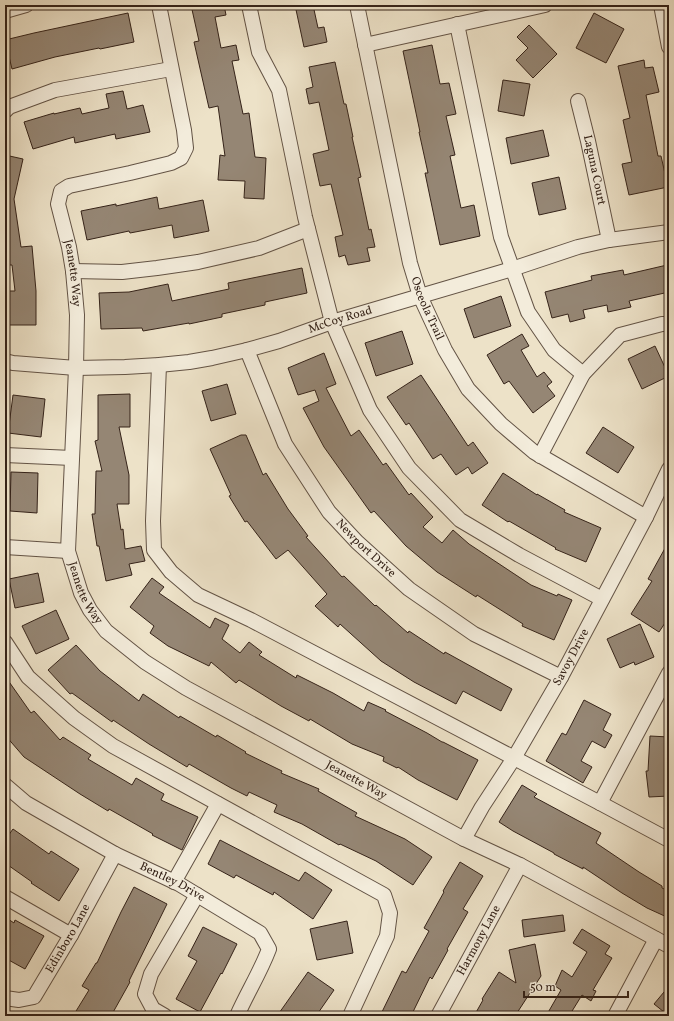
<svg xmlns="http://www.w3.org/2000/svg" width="674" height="1021" font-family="Vollkorn,serif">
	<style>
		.building { fill: #958674; stroke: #352319 }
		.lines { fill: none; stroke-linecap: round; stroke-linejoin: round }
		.minor-casing { stroke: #635345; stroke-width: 16 }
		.minor { stroke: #f3ecdb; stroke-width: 14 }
		.labels { text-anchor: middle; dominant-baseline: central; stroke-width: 3; stroke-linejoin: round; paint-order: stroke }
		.street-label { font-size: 12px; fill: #352319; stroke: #f3ecdb }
	</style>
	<rect width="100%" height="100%" fill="#ede2c8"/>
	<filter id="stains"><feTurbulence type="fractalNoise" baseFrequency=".005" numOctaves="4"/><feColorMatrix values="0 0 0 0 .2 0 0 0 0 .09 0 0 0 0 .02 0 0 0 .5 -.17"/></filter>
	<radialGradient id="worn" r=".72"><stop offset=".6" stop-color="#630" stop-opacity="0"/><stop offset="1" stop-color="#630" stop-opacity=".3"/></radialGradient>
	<path class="building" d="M 191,5 L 224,5 L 226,15 L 215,17 L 221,48 L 236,45 L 239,60 L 232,61 L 243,114 L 249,113 L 255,157 L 266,158 L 264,199 L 244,198 L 245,181 L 218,180 L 220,155 L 225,156 L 218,106 L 209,108 L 194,42 L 199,41 Z
		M 295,5 L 313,5 L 318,28 L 324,27 L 327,42 L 304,47 Z
		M 128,13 L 134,42 L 100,49 L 99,48 L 55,57 L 12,69 L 5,40 L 34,33 Z
		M 594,13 L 624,29 L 606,63 L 576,48 Z
		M 529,25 L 557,54 L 533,78 L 516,60 L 528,48 L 517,37 Z
		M 432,45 L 440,84 L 449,83 L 456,114 L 446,116 L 455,155 L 450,156 L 461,208 L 474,205 L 480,236 L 440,245 L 425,173 L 428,173 L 419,132 L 420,132 L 403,51 Z
		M 644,60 L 645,68 L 653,67 L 659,92 L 646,95 L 658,156 L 661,156 L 668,187 L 629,195 L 622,164 L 632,162 L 623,120 L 630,118 L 618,66 Z
		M 335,62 L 344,104 L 346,104 L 353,137 L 352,137 L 361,177 L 358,178 L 369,230 L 371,229 L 375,247 L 367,248 L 370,261 L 348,265 L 345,255 L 339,257 L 335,237 L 343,235 L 331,184 L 320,186 L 313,154 L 329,150 L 319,102 L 309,104 L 306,89 L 313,87 L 309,67 Z
		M 503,80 L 530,84 L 524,116 L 498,111 Z
		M 123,91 L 127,109 L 143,105 L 150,132 L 116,139 L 115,134 L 75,143 L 74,137 L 33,149 L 24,122 L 54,113 L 54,114 L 80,108 L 82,114 L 109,108 L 106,94 Z
		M 543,130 L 549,156 L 511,164 L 506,138 Z
		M 5,155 L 23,159 L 14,199 L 21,247 L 32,246 L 36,291 L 36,325 L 8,325 L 8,306 L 5,305 L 5,291 L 15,291 L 12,265 L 5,265 Z
		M 559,177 L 566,209 L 539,215 L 532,183 Z
		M 157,197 L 159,209 L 203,200 L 209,231 L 174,238 L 172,225 L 130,233 L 129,231 L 87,240 L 81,211 L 116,204 L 116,206 Z
		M 667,265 L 669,276 L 669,292 L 629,301 L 631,307 L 608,312 L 607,305 L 583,310 L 585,318 L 570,322 L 568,314 L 552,318 L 545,292 L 592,280 L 591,276 L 623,270 L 624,275 Z
		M 302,268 L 307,293 L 265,302 L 265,305 L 222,314 L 222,317 L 189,324 L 189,323 L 143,331 L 142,328 L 101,329 L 99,293 L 129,292 L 168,284 L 172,301 L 229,289 L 228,283 Z
		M 501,296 L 511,326 L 474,338 L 464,309 Z
		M 402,331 L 413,364 L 376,376 L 365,343 Z
		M 522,334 L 529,346 L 521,350 L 537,377 L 544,372 L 552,382 L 547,386 L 555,396 L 533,413 L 509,381 L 504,384 L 487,355 Z
		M 655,346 L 669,376 L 642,389 L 628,359 Z
		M 324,353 L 336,384 L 326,388 L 351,436 L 359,430 L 383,465 L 386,463 L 409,495 L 411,493 L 433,517 L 423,527 L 442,543 L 453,530 L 469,544 L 531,585 L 557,596 L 558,594 L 572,600 L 554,640 L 522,626 L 523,624 L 477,595 L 476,597 L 437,572 L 406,546 L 374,511 L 371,513 L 324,447 L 303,408 L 319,401 L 315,390 L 298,395 L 288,368 Z
		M 421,375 L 468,446 L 473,442 L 488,463 L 472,474 L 468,467 L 456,475 L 441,454 L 433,459 L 409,423 L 406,425 L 387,397 Z
		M 227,384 L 236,414 L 211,421 L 202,391 Z
		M 130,394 L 130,427 L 119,427 L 129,475 L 129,504 L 117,504 L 121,530 L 123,529 L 125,549 L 141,546 L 145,561 L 129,564 L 132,575 L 106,581 L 99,546 L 97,546 L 92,514 L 95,514 L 96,471 L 102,471 L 95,441 L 98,440 L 98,395 Z
		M 13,395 L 45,399 L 41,437 L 8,433 Z
		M 603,427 L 634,447 L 618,473 L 586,453 Z
		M 241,435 L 246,435 L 263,475 L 266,473 L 288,509 L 308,536 L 306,537 L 342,577 L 344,576 L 375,606 L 376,605 L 408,633 L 409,631 L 444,654 L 445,652 L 512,689 L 501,711 L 463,691 L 456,704 L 414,682 L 381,661 L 340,624 L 338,627 L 315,606 L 327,594 L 288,550 L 276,559 L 247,521 L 245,522 L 229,496 L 231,495 L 210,449 Z
		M 11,472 L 38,473 L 37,513 L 10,511 Z
		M 503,473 L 537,495 L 537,494 L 565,510 L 564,512 L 601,528 L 586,562 L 555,549 L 556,548 L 509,521 L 508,522 L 482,505 Z
		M 669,541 L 669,617 L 659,632 L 631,614 L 652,581 L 648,579 Z
		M 38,573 L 44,602 L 15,608 L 9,579 Z
		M 152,578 L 164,587 L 159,593 L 210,628 L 215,618 L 229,625 L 222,639 L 240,653 L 249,642 L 262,652 L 259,655 L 296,678 L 297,675 L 333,693 L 364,711 L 368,702 L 386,710 L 385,711 L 427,733 L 442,742 L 443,742 L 478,760 L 457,800 L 418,780 L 398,767 L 397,768 L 383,761 L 384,757 L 352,744 L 310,719 L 309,721 L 281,706 L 239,680 L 236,683 L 211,662 L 209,666 L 168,646 L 150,633 L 154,626 L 130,607 Z
		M 56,610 L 69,639 L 36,654 L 22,626 Z
		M 640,624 L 654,657 L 635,665 L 634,662 L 620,668 L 607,639 Z
		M 76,645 L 100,671 L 139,701 L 143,694 L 179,718 L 180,716 L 216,737 L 217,735 L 246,752 L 245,753 L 282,771 L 281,773 L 319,789 L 318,791 L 357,813 L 355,816 L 405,839 L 432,857 L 413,885 L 376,861 L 340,844 L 339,845 L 302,824 L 274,812 L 277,805 L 249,792 L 247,796 L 231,788 L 189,764 L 187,767 L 149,744 L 113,720 L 112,722 L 72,693 L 70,694 L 48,670 Z
		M 5,676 L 31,713 L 34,711 L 60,740 L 63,737 L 91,755 L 88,759 L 132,785 L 136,778 L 164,794 L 161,800 L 198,817 L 182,850 L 152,835 L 153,834 L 109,809 L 108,811 L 80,794 L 24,757 L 5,735 Z
		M 584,700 L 611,714 L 603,730 L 612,735 L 605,748 L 592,741 L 581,761 L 592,767 L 583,783 L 546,761 L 562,733 L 566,735 Z
		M 650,736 L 669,737 L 669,796 L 649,797 L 646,771 L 648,771 Z
		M 522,785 L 537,794 L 534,797 L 601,833 L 596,843 L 639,872 L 662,886 L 662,888 L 669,891 L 669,918 L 647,908 L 622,893 L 583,867 L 583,869 L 554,854 L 554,853 L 513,831 L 499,822 Z
		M 13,829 L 49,854 L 51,851 L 79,869 L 59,901 L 31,883 L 32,882 L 5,863 L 5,840 Z
		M 220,840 L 299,881 L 305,872 L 332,890 L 313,919 L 274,892 L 273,895 L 236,875 L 234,878 L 208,864 Z
		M 460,862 L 483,876 L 463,909 L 468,912 L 447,949 L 448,950 L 432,979 L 430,977 L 411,1016 L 380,1016 L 402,971 L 406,973 L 429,931 L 424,928 L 444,892 L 443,891 Z
		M 134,887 L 167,904 L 129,981 L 130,982 L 111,1016 L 73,1016 L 89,990 L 82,986 L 96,963 L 97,963 L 121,912 Z
		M 563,915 L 565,931 L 524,937 L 522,920 Z
		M 5,917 L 14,923 L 15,920 L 44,936 L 25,969 L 5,958 Z
		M 347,921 L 353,953 L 317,960 L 310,929 Z
		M 203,927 L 237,944 L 222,974 L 221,973 L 200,1012 L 176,999 L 197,961 L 188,956 Z
		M 582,929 L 610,946 L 605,954 L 612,958 L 593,990 L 596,991 L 591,1001 L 582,995 L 569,1016 L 546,1016 L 561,990 L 555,986 L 562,970 L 572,977 L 587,952 L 573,943 Z
		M 535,944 L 541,976 L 515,1016 L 474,1016 L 483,1000 L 482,999 L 499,972 L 516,983 L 509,950 Z
		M 308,972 L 334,990 L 316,1016 L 277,1016 Z
		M 669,986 L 669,1016 L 654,1004 Z"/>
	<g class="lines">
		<g class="minor-casing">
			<g id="minor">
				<path id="s1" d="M 159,5 L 184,130 L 186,148 L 181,158 L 171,163 L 130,173 L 69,186 L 61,191 L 58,204 L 69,247 L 73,271 L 77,315 L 76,368 L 68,551 L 81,593 L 90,610 L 106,631 L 145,662 L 186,688 L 464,839 L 520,865 L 669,946"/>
				<path d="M 249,5 L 259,52 L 279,90 L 305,217 L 332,322 L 370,410 L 409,468 L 460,520 L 519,555 L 602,599"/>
				<path id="s2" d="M 357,5 L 410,263 L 420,296 L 445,350 L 468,389 L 501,424 L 534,452 L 646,517"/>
				<path d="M 661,5 L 669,47"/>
				<path d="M 5,11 L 26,5"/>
				<path d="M 457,24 L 501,237 L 528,312 L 554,350 L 583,374"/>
				<path d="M 365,45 L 545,5"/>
				<path id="s3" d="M 578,101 L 588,141 L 609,240"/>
				<path d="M 5,111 L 9,107 L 55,90 L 171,69"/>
				<path d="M 73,271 L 122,272 L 157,268 L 198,262 L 259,248 L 308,229"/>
				<path id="s4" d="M 247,350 L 285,444 L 329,512 L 357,542 L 409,589 L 474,634 L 561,677"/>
				<path id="s5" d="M 5,361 L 13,363 L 76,368 L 125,367 L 159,365 L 189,362 L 212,358 L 247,350 L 279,341 L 332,322 L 512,269 L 578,247 L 609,240 L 669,232"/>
				<path d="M 159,365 L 153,521 L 154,550 L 171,572 L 198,595 L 251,620 L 600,803 L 669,840"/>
				<path d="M 5,455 L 72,458"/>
				<path d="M 540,456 L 583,374 L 620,335 L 662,324 L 669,324"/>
				<path d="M 5,547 L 68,551"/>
				<path d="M 5,642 L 28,677 L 74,718 L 113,746 L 384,895 L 390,913 L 387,936 L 350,1016"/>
				<path id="s6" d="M 5,785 L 26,803 L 115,854 L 179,884 L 260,933 L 269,949 C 260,973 247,993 237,1016"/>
				<path d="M 600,803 L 669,673"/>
				<path id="s7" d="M 464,839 L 482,807 L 514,758 L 561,677 L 646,517 L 669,469"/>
				<path d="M 174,882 L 218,804"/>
				<path d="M 5,897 L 71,935"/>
				<path id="s8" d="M 5,998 L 19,1000 L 34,997 L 71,935 L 115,854"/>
				<path d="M 165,1016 L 153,1009 L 145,994 L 151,974 L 197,895"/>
				<path id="s9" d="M 438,1016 L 520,865"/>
				<path d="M 615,1016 L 656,939"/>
			</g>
		</g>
		<use href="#minor" class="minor"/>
	</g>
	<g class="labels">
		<g class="street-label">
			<text stroke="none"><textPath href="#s3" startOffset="71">Laguna Court</textPath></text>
			<text stroke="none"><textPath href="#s1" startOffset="366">Jeanette Way</textPath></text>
			<text stroke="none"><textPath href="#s2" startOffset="312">Osceola Trail</textPath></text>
			<text stroke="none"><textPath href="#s5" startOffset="342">McCoy Road</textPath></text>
			<text stroke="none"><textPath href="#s4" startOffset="234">Newport Drive</textPath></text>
			<text stroke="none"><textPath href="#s1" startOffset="690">Jeanette Way</textPath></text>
			<text stroke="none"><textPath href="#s7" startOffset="211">Savoy Drive</textPath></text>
			<text stroke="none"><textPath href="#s1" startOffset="1026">Jeanette Way</textPath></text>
			<text stroke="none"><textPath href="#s6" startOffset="194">Bentley Drive</textPath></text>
			<text stroke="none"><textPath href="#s8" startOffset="97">Edinboro Lane</textPath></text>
			<text stroke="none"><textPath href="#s9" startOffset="86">Harmony Lane</textPath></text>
		</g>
	</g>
	<rect width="674" height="1021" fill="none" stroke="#ede2c8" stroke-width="20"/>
	<rect x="6" y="6" width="662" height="1009" fill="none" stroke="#352319" stroke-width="2"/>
	<rect x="10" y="10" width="654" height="1001" fill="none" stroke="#352319"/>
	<path d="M524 991v6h104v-6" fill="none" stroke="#352319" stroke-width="2"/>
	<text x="530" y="991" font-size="12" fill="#352319" stroke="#f3ecdb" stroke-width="3" paint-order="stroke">50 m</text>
	<rect width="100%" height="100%" filter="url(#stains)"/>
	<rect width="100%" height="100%" fill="url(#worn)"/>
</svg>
